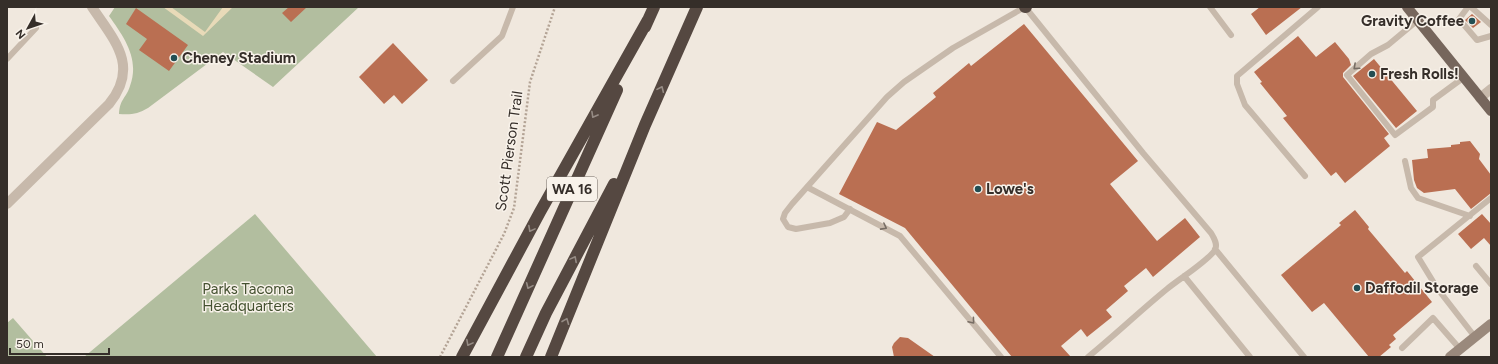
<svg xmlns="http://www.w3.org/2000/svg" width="1498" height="364" font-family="Figtree,sans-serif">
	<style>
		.green { fill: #b2be9f }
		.sand { fill: #e8dab8 }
		.building { fill: #ba6f52 }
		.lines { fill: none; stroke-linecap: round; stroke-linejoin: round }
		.path { stroke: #b3a395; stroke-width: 2.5; stroke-dasharray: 2 2; stroke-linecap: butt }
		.service { stroke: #c7b9ab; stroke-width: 6 }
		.minor { stroke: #c7b9ab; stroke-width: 10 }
		.secondary { stroke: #9a897c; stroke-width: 10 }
		.primary { stroke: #76665c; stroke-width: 10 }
		.motorway { stroke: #554841; stroke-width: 12 }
		.oneway { stroke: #776d64 }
		.oneway2 { stroke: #968c85 }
		.poi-dot { fill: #234e53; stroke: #f8f2ea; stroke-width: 1.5 }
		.labels { text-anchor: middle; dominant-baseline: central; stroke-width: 3; stroke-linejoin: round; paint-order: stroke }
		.shield { fill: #f8f2ea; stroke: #706963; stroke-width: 1 }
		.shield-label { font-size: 14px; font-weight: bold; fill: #352e29 }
		.poi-label { font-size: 15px; font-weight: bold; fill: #352e29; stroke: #f8f2ea; text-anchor: start }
		.street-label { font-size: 15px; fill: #352e29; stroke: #f8f2ea }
		.park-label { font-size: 15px; fill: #445130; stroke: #f8f2ea }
	</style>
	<rect width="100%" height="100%" fill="#f0e8de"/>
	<path class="green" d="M 115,7 L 359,7 L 273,87 L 223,52 L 148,108 C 138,114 131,115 119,114 C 120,98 126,99 130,86 C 140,59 124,37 109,16 Z
		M 255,214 L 377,357 L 84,357 Z
		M 13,318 L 47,357 L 7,357 L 7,323 Z"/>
	<path class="sand" d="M 163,7 L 171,7 L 205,32 L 223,7 L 233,7 L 203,36 Z"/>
	<path class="building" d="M 289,7 L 307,7 L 291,22 L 282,13 Z
		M 1260,7 L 1302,7 L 1266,35 L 1251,14 Z
		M 136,8 L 188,45 L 169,71 L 139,50 L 147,39 L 126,24 Z
		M 1472,14 L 1481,22 L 1473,28 L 1465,20 Z
		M 1024,24 L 1138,161 L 1110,184 L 1157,241 L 1185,218 L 1200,237 L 1153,277 L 1146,268 L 1124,286 L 1128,291 L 1106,310 L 1112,317 L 1087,337 L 1081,329 L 1061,346 L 1071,357 L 1012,357 L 905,228 L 839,194 L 877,122 L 896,130 L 936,97 L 933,93 L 969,63 L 971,66 Z
		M 1298,36 L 1316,57 L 1335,42 L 1349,59 L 1351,65 L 1343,73 L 1343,77 L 1389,134 L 1384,138 L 1390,146 L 1345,183 L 1336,172 L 1331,176 L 1283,118 L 1287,116 L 1260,83 L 1262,82 L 1254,72 Z
		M 393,43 L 428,80 L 402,104 L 394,95 L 384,104 L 359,77 Z
		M 1374,59 L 1417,111 L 1396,128 L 1353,76 Z
		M 1470,141 L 1480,154 L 1479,159 L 1491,175 L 1491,193 L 1471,209 L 1455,189 L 1424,193 L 1417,188 L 1414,180 L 1412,160 L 1428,158 L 1427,149 L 1451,147 L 1451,145 L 1460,144 L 1460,142 Z
		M 1355,210 L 1369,227 L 1368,229 L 1405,273 L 1407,271 L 1432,302 L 1393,335 L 1396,339 L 1389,345 L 1391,347 L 1379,357 L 1369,357 L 1324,303 L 1312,312 L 1281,275 L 1341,225 L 1339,223 Z
		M 1482,214 L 1491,224 L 1491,246 L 1484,238 L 1471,249 L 1458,234 Z
		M 900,337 L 908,338 L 935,357 L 894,357 L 892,347 L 894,343 Z"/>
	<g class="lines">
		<path class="path" d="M 440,357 L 504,234 L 514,208 L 530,82 L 555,7"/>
		<path class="service" d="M 1210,7 L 1231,35
			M 1468,7 L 1459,19 L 1477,40 L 1491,36
			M 1471,7 L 1491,25
			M 1418,20 L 1388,45 L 1371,54 L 1347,75 L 1395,135 L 1433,107 L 1433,100 L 1463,78
			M 7,59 L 36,28
			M 453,81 L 502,36 L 513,7
			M 1405,161 L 1411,188 L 1418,198 L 1470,216
			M 1305,176 L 1245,105 L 1237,84 L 1237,76 L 1318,7
			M 807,187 L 900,236 L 1001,357
			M 850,209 L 844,217 L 830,223 L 796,229 L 788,227 L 783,219 L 785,213 L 792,204 L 887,97 L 904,82 L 953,48 L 1025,7 L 1143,153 L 1211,233 C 1214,238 1218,244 1215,250 C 1208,261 1179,279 1167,289 C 1140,311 1115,335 1088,357
			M 1215,249 L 1304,357
			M 1476,266 L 1491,284
			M 1184,276 L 1250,357
			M 1475,337 L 1437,288 L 1418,257 L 1491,198
			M 1402,348 L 1433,318 L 1460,349"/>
		<path class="minor" d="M 1480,98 L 1491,89
			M 7,204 L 109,104 C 140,66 114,40 92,7"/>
		<path class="secondary" d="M 1450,357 L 1491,324"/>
		<path class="primary" d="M 1407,7 L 1491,111"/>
		<path class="motorway" d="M 1025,7 L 1026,7
			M 645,27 L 654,7
			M 462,357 L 540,212 L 648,20
			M 497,357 L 617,90
			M 526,357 L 546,313 L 614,184
			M 551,357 L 645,125 L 697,7"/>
	</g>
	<defs><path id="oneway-chevron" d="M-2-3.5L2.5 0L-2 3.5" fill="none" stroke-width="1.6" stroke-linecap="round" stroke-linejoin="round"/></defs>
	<g class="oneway">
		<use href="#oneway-chevron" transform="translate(1356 67) rotate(138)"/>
		<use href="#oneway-chevron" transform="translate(884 227) rotate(28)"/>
		<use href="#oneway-chevron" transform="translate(972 321) rotate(50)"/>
	</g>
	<g class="oneway2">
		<use href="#oneway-chevron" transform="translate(661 89) rotate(-66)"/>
		<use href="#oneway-chevron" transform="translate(594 115) rotate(119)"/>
		<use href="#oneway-chevron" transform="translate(531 229) rotate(118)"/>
		<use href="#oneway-chevron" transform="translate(574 259) rotate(-62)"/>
		<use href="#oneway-chevron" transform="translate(529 286) rotate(114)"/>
		<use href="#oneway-chevron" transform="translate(566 321) rotate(-68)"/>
		<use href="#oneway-chevron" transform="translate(469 343) rotate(118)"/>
	</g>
	<g class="poi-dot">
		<circle cx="1472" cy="21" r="4"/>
		<circle cx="174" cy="58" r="4"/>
		<circle cx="1372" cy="74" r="4"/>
		<circle cx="978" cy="189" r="4"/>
		<circle cx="1357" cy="288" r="4"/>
	</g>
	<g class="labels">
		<rect class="shield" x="547" y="177" width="50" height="24" rx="3"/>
		<g class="shield-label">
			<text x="572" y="189">WA 16</text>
		</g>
		<g class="poi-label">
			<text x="1464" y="21" text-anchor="end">Gravity Coffee</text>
			<text x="182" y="58">Cheney Stadium</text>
			<text x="1380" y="74">Fresh Rolls!</text>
			<text x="986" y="189">Lowe's</text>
			<text x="1365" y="288">Daffodil Storage</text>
		</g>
		<g class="street-label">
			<text transform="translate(509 151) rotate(-82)">Scott Pierson Trail</text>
		</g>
		<g class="park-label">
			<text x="248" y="289">Parks Tacoma<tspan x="248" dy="17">Headquarters</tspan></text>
		</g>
	</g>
	<rect width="1498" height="364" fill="none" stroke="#352e29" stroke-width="16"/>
	<g transform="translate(28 28) rotate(230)" stroke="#f8f2ea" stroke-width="3" paint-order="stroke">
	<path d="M0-3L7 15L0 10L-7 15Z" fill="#352e29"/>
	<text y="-6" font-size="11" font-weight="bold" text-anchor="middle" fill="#352e29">N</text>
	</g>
	<path d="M10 348v6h99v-6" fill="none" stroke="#352e29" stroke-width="2"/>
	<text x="16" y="348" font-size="12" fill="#352e29" stroke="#f8f2ea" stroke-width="3" paint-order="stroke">50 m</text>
</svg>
